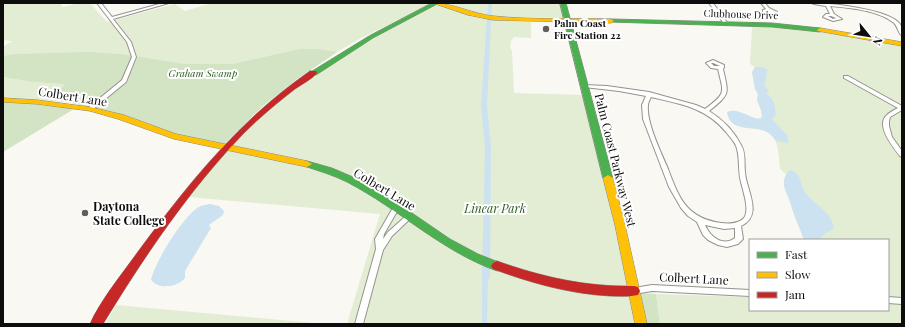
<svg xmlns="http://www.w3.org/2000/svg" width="905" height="327" font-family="'Playfair Display',serif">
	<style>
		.green { fill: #e2edd4 }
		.forest { fill: #d2e4c3 }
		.water { fill: #cce2f0 }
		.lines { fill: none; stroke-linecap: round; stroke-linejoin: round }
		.canal { fill: #cce2f0; fill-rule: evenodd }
		.street-casing { stroke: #949390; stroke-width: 2 }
		.fast-casing { stroke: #8a8987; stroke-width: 1 }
		.slow-casing { stroke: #8a8987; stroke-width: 1 }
		.jam-casing { stroke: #8a8987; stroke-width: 1 }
		.street { fill: #fefefd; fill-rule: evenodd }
		.fast { fill: #4caf50; fill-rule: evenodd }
		.slow { fill: #ffc107; fill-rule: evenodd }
		.jam { fill: #c62828; fill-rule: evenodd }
		.poi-dot { fill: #605f5d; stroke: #fff; stroke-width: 1.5 }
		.labels { text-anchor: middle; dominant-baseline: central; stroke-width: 4; stroke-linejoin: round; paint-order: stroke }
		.far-street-label { font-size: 10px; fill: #0d0d0d; stroke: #fff }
		.far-poi-label { font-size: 10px; font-weight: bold; fill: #0d0d0d; stroke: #fff; text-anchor: start }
		.far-park-label { font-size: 10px; font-style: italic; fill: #2d5d24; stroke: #fff }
		.street-label { font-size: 12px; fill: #0d0d0d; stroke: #fff }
		.poi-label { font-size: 12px; font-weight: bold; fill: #0d0d0d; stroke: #fff; text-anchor: start }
		.park-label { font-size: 12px; font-style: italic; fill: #2d5d24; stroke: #fff }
	</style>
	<rect width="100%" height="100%" fill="#faf8f2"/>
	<path class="green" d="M 3,3 L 60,3 L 63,7 L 79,3 L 90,3 L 107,22 L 175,4 L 185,11 L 212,3 L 433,3 L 361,38 L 337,52 L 297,79 L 263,106 L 183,136 L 164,130 L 129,116 L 72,103 L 40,100 L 3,99 L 3,77 L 32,82 L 62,84 L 65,85 L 51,95 L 78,98 L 99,82 L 3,73 L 3,47 L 12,41 L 3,40 Z
		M 440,3 L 561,3 L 565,17 L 563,18 L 505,17 L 480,15 Z
		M 435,4 L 476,17 L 531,20 L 531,38 L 514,37 L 511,41 L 510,47 L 512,51 L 514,93 L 584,95 L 618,231 L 637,324 L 347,324 L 380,214 L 188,197 L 215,163 L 272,104 L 337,59 Z
		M 752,26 L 826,31 L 902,45 L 902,324 L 660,324 L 656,294 L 750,297 L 750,310 L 888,310 L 888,240 L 804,240 C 800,228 795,216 791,204 C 787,191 782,189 786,174 L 780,169 C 779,160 779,148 775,140 C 764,120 732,138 727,112 C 739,107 752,124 762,117 L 761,110 L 757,100 L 758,94 L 755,89 L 752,72 L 755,67 L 750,64 Z
		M 116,305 L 324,324 L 105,324 Z"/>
	<path class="forest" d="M 300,49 L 316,49 L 337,52 L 297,79 L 263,106 L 224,144 L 183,136 L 164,130 L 129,116 L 72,103 L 77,98 L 50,95 L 65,85 L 62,84 L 32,82 L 3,77 L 3,56 L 16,54 L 88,52 L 121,54 L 184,64 L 233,64 Z
		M 3,102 L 27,103 L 74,109 L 3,152 Z
		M 639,293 L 656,294 L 660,324 L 646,324 Z"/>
	<path class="water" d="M 755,67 L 763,67 L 767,70 L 766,79 L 764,86 L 769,90 L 766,93 C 776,102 774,103 776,115 L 772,119 L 787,135 L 789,142 L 787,143 L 776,141 C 773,137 770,133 765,131 C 752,125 730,133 727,112 C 738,107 749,118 760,119 L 762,117 L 761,110 L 757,100 L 758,94 L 755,89 L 752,72 Z
		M 790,170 C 802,173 800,185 805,192 C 811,202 836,215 833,229 L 823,235 L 820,240 L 804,240 C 800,228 794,217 791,205 C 788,193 777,182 790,170 Z
		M 210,204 L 219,206 L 224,211 L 223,215 L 209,225 L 211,228 L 185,271 L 185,278 C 178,287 159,290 151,280 C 155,262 181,220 196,209 C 200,205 205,205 210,204 Z
		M 482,267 L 488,269 L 487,324 L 482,324 Z"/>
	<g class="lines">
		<path class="canal" d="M 488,3 L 492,3 L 487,105 L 491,147 L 490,277 L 489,279 L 486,280 L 483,279 L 482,277 L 485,147 L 481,105 Z"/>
		<g class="street-casing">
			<path id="street" d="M 97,3 L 101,3 L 112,17 L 163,3 L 169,3 L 113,19 L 131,42 L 136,57 L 126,82 L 92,110 L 88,110 L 87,109 L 88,108 L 122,80 L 132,57 L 127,42 Z
				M 709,3 L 713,3 L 728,24 L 727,25 L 725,25 Z
				M 761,3 L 765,3 L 769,8 L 777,12 L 770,14 L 763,12 L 763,10 L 766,9 Z
				M 812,3 C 830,3 889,9 900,24 C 902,27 902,32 902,36 C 898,33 898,27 894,23 C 878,10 850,8 830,6 L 834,14 L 842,19 L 833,21 L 823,17 L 826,14 L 830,14 L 826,6 L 814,4 ZM 828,16 L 831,16 L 836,18 L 833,19 Z
				M 713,60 L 724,65 L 724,67 L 723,69 C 729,95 730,94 709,111 C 722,119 734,131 741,145 C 746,153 744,163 745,172 C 746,190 764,215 741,226 L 743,239 L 738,244 L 727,247 L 718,245 L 708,240 L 703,235 L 697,222 L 688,216 L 681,208 L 669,187 L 643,119 L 642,105 L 646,96 L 619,91 L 584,87 L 582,86 L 584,85 L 607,86 L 649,92 L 696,105 L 705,109 C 726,93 724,94 718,69 L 711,68 L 706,63 ZM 711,63 L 713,63 L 720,66 L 714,66 ZM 651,97 C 680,104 705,107 726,132 C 730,137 736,143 737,149 C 740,160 738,172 741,182 C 743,191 750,210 744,218 C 738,224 729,224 721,223 C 686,218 679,198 668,169 C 661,152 646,122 648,105 C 648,103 650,99 651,97 ZM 705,225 L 724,229 L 735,228 L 735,238 C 723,247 710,237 705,225 Z
				M 844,76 L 848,76 L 902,106 L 902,110 L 890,117 L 889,121 L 889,126 L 892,137 L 902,151 L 902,157 L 900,156 C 893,147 875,125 887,115 C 890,112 894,110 898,108 L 844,78 Z
				M 394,206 L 398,206 L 399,208 L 384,234 L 383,239 L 388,232 L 407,215 L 411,215 L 412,217 L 392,236 L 383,250 L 363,324 L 355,324 L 376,249 L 375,239 Z
				M 652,285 L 750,290 L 750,296 L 652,291 L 634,294 L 631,293 L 630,291 L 631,289 L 634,288 Z
				M 888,297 L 902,298 L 902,304 L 888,303 Z"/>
		</g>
		<g class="fast-casing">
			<path id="fast" d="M 432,3 L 439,3 L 373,38 L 316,75 L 310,75 L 309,73 L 369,36 Z
				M 560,3 L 566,3 L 613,178 L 608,181 L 603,178 Z
				M 611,19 L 772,23 L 820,28 L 823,30 L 820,32 L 772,27 L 609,22 L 609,20 Z
				M 307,161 L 332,168 L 353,177 L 393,200 L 450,239 L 478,254 L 501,263 L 503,266 L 501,269 L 497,271 C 441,251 399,209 347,182 C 333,175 319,171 304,166 L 302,164 Z"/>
		</g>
		<g class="slow-casing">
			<path id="slow" d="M 433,3 C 453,3 473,14 493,16 C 531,20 573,18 611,19 L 614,21 L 611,23 L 493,20 L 468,15 Z
				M 820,28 L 902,42 L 902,46 L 818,31 L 817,30 Z
				M 3,98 L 37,100 L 90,107 L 124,115 L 176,134 L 307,161 L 312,164 L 307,167 L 174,139 L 118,119 L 90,111 L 37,104 L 3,102 Z
				M 608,175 L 613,178 L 625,225 L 647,324 L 635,324 L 615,225 L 603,178 Z"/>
		</g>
		<g class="jam-casing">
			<path id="jam" d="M 310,71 L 316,71 L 317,73 C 311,80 302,84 295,89 C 277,103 260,117 244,133 C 189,190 144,257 103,324 L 90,324 C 100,301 122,274 137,253 C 188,184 239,120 310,71 Z
				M 497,261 C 542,277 586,287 634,286 L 638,287 L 640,291 L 638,295 C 630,297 619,296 610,296 C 570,294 531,283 493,269 L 491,266 L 493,263 Z"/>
		</g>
		<use href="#street" class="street"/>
		<use href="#fast" class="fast"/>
		<use href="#slow" class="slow"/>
		<use href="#jam" class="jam"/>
	</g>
	<g class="poi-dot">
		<circle cx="546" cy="29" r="4"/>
		<circle cx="85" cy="213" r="4"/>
	</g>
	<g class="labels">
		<g class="far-street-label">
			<text transform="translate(741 14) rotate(2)">Clubhouse Drive</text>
		</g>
		<g class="far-poi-label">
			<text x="554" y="23">Palm Coast<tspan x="554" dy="12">Fire Station 22</tspan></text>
		</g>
		<g class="far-park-label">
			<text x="203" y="73">Graham Swamp</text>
		</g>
		<g class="street-label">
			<text transform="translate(73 96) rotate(9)">Colbert Lane</text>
			<text transform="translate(616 160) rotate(76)">Palm Coast Parkway West</text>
			<text transform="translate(385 189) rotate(31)">Colbert Lane</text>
			<text transform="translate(694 278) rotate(3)">Colbert Lane</text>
		</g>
		<g class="poi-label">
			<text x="93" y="206">Daytona<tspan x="93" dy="14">State College</tspan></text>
		</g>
		<g class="park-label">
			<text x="495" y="208">Linear Park</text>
		</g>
	</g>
	<rect width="905" height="327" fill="none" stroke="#0d0d0d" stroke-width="8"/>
	<rect x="749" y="239" width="140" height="72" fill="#ffffff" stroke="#9e9e9e"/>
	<rect x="757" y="252" width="20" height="6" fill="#4caf50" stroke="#9e9e9e"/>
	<text x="785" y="259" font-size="12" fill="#0d0d0d">Fast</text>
	<rect x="757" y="272" width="20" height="6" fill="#ffc107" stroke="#9e9e9e"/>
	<text x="785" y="279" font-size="12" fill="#0d0d0d">Slow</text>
	<rect x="757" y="292" width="20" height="6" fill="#c62828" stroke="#9e9e9e"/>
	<text x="785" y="299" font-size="12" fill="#0d0d0d">Jam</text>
	<g transform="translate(869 36) rotate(120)" stroke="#ffffff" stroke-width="3" paint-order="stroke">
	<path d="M0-3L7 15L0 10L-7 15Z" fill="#0d0d0d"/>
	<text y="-6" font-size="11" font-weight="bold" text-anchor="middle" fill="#0d0d0d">N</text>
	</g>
</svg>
